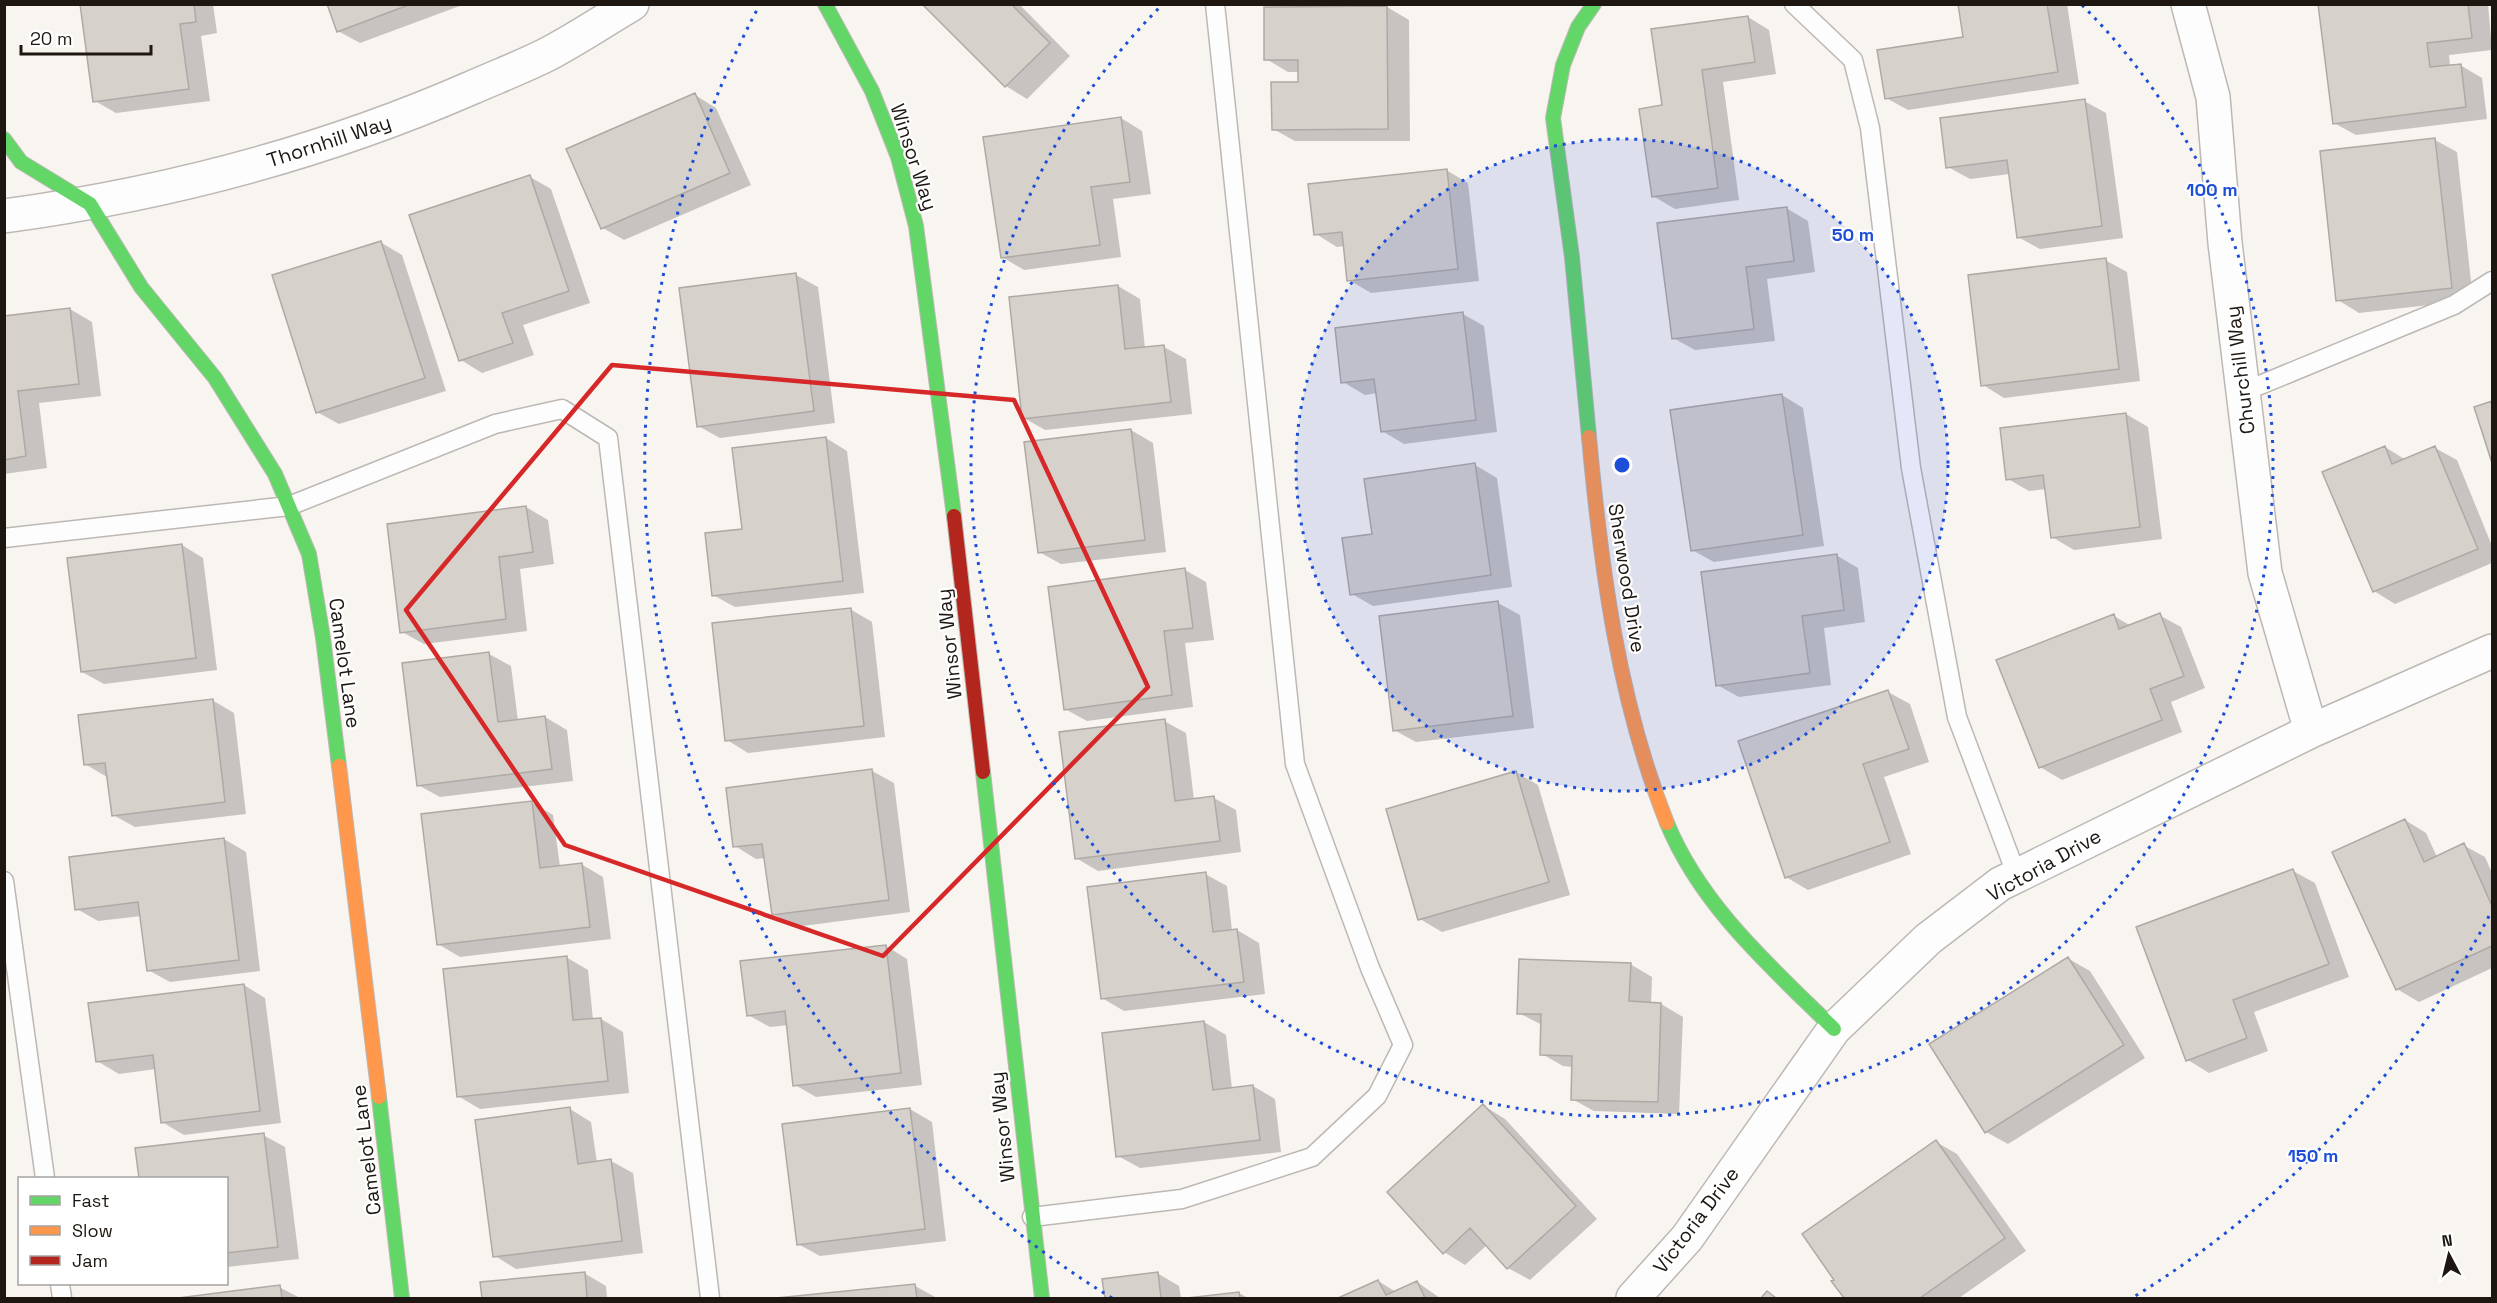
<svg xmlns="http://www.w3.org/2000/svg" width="2497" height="1303" font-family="'Space Grotesk',sans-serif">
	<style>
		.shadow { fill: #0003 }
		.building { fill: #d7d1cc; stroke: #afa9a5; stroke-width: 1.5 }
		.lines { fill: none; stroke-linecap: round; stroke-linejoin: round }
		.lane-casing { stroke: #bdb8b4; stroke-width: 21 }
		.street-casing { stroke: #bdb8b4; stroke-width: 36 }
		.fast-casing { stroke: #bdb8b4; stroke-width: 16 }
		.slow-casing { stroke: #bdb8b4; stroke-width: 16 }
		.jam-casing { stroke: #bdb8b4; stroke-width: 16 }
		.lane { stroke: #fefdfd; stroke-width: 18 }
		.street { stroke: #fefdfd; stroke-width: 33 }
		.fast { stroke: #63d668; stroke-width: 14 }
		.slow { stroke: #ff974d; stroke-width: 14 }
		.jam { stroke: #b3261e; stroke-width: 14 }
		.marked { fill: none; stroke: #d62828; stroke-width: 4.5; stroke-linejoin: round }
		.ring { fill: none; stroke: #1d4ed8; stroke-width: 3; stroke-dasharray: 3 6 }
		.labels { text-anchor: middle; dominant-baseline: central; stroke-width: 4.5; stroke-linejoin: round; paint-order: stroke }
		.street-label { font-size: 20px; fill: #1e1711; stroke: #fff }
		.centre { fill: #1d4ed8; stroke: #fff; stroke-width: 3 }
		.ring-label { font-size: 18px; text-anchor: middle; font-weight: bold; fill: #1d4ed8; stroke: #fff; stroke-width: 4.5; stroke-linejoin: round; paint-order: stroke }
	</style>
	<rect width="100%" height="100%" fill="#f8f4f0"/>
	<path class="shadow" d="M 81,4 L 213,4 L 217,33 L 201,36 L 210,101 L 116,113 L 95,101 Z
		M 329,4 L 465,4 L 360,43 L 338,31 Z
		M 924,4 L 1019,4 L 1070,56 L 1027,99 L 1006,86 Z
		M 1959,4 L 2067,4 L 2079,84 L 1908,110 L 1886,98 L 1965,38 Z
		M 2320,4 L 2488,4 L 2492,50 L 2449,55 L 2450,67 L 2460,65 L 2482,78 L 2487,119 L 2356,135 L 2334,123 Z
		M 1387,7 L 1409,20 L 1410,141 L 1295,141 L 1273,129 L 1300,83 L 1300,72 L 1288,72 L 1266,59 Z
		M 1748,17 L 1769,30 L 1776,74 L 1723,82 L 1739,200 L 1675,209 L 1653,196 L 1663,106 Z
		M 695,95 L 716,108 L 751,185 L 624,240 L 603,228 Z
		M 2084,101 L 2106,113 L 2123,238 L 2040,249 L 2018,237 L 2010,174 L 1970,179 L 1948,167 Z
		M 1121,118 L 1142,131 L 1151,194 L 1113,199 L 1121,257 L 1024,270 L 1002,257 Z
		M 2435,140 L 2457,152 L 2473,300 L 2359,313 L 2338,300 Z
		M 1446,170 L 1468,183 L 1479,281 L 1371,293 L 1349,280 L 1345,246 L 1337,247 L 1316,234 Z
		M 530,177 L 551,189 L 590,303 L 523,325 L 534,355 L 482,373 L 461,360 Z
		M 1786,208 L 1808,221 L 1815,272 L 1767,279 L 1775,341 L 1695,350 L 1673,338 Z
		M 380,242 L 402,255 L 446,391 L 339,424 L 317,412 Z
		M 2105,260 L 2127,272 L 2140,381 L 2004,398 L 1983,385 Z
		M 796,275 L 818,287 L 835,423 L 720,438 L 698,426 Z
		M 1118,286 L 1140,299 L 1145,349 L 1164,347 L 1186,359 L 1192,414 L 1045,430 L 1024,418 Z
		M 70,309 L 92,322 L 101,396 L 39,403 L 47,468 L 4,474 L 4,318 Z
		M 1463,314 L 1484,326 L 1497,432 L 1404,444 L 1382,431 L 1377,393 L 1365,395 L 1343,382 Z
		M 1782,395 L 1803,408 L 1824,546 L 1714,562 L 1692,550 Z
		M 2492,402 L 2492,458 L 2476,408 Z
		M 2126,414 L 2148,427 L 2162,539 L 2074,550 L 2052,537 L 2046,489 L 2029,491 L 2008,479 Z
		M 1131,430 L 1153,443 L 1166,552 L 1061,564 L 1039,552 L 1026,443 Z
		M 826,438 L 847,451 L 864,593 L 735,607 L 713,595 L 743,530 Z
		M 2385,447 L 2406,460 L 2435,448 L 2457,460 L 2492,546 L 2492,563 L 2395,604 L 2374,591 Z
		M 1475,465 L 1497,478 L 1512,587 L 1373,606 L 1352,594 Z
		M 526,507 L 548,520 L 554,564 L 520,569 L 527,631 L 424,644 L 402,632 Z
		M 182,545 L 203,558 L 217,670 L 104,684 L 82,672 Z
		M 1836,555 L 1858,568 L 1865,622 L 1824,628 L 1831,685 L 1739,697 L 1717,685 Z
		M 1185,570 L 1206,582 L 1214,640 L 1185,643 L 1193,707 L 1087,721 L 1065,709 Z
		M 1498,603 L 1520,615 L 1534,728 L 1416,742 L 1394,730 Z
		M 850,609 L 872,622 L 885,737 L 748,753 L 727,740 Z
		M 2159,615 L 2181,627 L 2205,688 L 2171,702 L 2182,732 L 2062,780 L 2040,767 L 2114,616 L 2131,626 Z
		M 489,654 L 511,666 L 518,721 L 545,717 L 567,730 L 573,781 L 440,797 L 418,785 Z
		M 1888,692 L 1910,704 L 1929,762 L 1884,777 L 1911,854 L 1808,890 L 1786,877 Z
		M 212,700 L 234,713 L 246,814 L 135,827 L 113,815 L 107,777 L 85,764 Z
		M 1164,721 L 1186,733 L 1194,800 L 1214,798 L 1236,810 L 1241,852 L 1098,871 L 1076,858 Z
		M 872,771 L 894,783 L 910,912 L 795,927 L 773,914 L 766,858 L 756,859 L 735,846 Z
		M 1516,772 L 1538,785 L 1570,895 L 1442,932 L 1420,919 Z
		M 531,802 L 553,815 L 560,867 L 581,864 L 603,877 L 611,939 L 460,957 L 438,944 Z
		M 2405,820 L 2426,833 L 2437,857 L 2463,845 L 2485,857 L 2492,873 L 2492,968 L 2419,1002 L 2397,989 Z
		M 224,839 L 246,852 L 260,971 L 170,982 L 148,970 L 141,916 L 98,921 L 77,909 Z
		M 2293,871 L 2315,883 L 2349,977 L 2254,1012 L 2268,1051 L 2209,1073 L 2188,1060 Z
		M 1205,874 L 1227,886 L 1232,931 L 1237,930 L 1259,943 L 1265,994 L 1124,1011 L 1102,998 Z
		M 886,946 L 907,959 L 922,1085 L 816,1097 L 795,1085 L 788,1025 L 770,1027 L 748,1015 Z
		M 566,957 L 588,970 L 593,1020 L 601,1019 L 623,1032 L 629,1093 L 480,1109 L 458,1096 Z
		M 2069,959 L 2090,971 L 2145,1058 L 2008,1144 L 1986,1132 Z
		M 1630,964 L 1652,977 L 1651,1004 L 1661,1004 L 1683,1017 L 1679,1114 L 1594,1111 L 1572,1099 L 1573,1067 L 1563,1066 L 1542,1054 L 1542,1025 L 1519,1013 Z
		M 244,985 L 265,998 L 281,1123 L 184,1135 L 162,1122 L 156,1069 L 119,1074 L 97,1061 Z
		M 1204,1022 L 1226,1035 L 1232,1089 L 1253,1086 L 1275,1099 L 1281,1152 L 1140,1168 L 1118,1156 Z
		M 1484,1106 L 1505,1119 L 1597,1219 L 1530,1280 L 1508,1268 L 1487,1245 L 1465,1265 L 1444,1252 Z
		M 570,1109 L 591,1122 L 597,1163 L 611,1161 L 633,1173 L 643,1253 L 516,1269 L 495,1256 Z
		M 910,1109 L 932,1122 L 946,1241 L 820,1256 L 798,1244 Z
		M 263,1135 L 285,1147 L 299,1259 L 226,1267 L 226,1178 L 140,1178 L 137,1150 Z
		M 1936,1142 L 1957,1154 L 2026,1251 L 1959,1298 L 1847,1298 L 1804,1235 Z
		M 584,1273 L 606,1286 L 607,1298 L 483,1298 L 482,1284 Z
		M 1157,1273 L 1179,1286 L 1181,1298 L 1106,1298 L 1104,1281 Z
		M 1378,1281 L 1396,1292 L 1417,1282 L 1440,1298 L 1342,1298 Z
		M 915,1286 L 937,1298 L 790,1298 Z
		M 279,1287 L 300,1298 L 189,1298 Z
		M 1239,1293 L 1248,1298 L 1198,1298 Z"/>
	<path class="building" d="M 80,4 L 194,4 L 196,22 L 180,24 L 189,89 L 93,102 Z
		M 327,4 L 411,4 L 337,32 Z
		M 922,4 L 1011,4 L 1050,43 L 1005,87 Z
		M 1958,4 L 2047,4 L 2058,72 L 1885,99 L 1877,50 L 1963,37 Z
		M 2318,4 L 2468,4 L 2472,38 L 2427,43 L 2430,67 L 2461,64 L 2466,107 L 2333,124 Z
		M 1387,6 L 1388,129 L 1272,130 L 1271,82 L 1298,82 L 1298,60 L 1264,60 L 1264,7 Z
		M 1748,16 L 1755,62 L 1702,70 L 1718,188 L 1652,197 L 1639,109 L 1662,105 L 1651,29 Z
		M 695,93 L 730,173 L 601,229 L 566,149 Z
		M 2085,99 L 2102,226 L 2017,238 L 2007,160 L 1946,168 L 1940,118 Z
		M 1121,117 L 1130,182 L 1091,187 L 1100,245 L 1001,258 L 983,137 Z
		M 2435,138 L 2452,288 L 2336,301 L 2320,151 Z
		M 1447,169 L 1458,269 L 1347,281 L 1342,232 L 1314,235 L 1308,184 Z
		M 530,175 L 569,291 L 502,313 L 513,343 L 459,361 L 409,215 Z
		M 1787,207 L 1794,261 L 1746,267 L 1754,329 L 1672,339 L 1657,223 Z
		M 381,241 L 425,378 L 316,413 L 272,275 Z
		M 2106,258 L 2119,369 L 1981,386 L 1968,275 Z
		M 796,273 L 814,411 L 697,427 L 679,288 Z
		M 1118,285 L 1125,349 L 1164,345 L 1171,402 L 1022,419 L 1009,297 Z
		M 70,308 L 79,384 L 18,391 L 26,456 L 4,460 L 4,316 Z
		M 1463,312 L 1476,420 L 1381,432 L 1374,379 L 1341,383 L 1335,328 Z
		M 1782,394 L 1803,535 L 1691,551 L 1670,410 Z
		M 2492,401 L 2492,463 L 2474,407 Z
		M 2126,413 L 2140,527 L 2051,538 L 2043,475 L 2006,480 L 2000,428 Z
		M 1131,429 L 1145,540 L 1038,553 L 1024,442 Z
		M 826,437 L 843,581 L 712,596 L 705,533 L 742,529 L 732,448 Z
		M 2385,446 L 2392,464 L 2435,446 L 2478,549 L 2373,592 L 2322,472 Z
		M 1475,463 L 1491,575 L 1350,595 L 1342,538 L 1372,534 L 1364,479 Z
		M 526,506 L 533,552 L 499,557 L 506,619 L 400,633 L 387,524 Z
		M 182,544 L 196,658 L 81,672 L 67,558 Z
		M 1837,554 L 1844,610 L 1802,616 L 1810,673 L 1716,686 L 1701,572 Z
		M 1185,568 L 1193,628 L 1164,631 L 1172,695 L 1064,710 L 1048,587 Z
		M 1498,601 L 1513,716 L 1393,731 L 1379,616 Z
		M 851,608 L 864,726 L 725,741 L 712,623 Z
		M 2160,613 L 2184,676 L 2150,689 L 2162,720 L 2039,768 L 1996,660 L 2114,614 L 2119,629 Z
		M 489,652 L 498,722 L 545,716 L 552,769 L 417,786 L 402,663 Z
		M 1888,690 L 1909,749 L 1863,764 L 1890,842 L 1785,878 L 1738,741 Z
		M 213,699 L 225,802 L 112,816 L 105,763 L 84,765 L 78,715 Z
		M 1165,719 L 1175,801 L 1214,796 L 1220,841 L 1075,859 L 1059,732 Z
		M 872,769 L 889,900 L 772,915 L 762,844 L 733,847 L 726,788 Z
		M 1516,771 L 1549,882 L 1418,920 L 1386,809 Z
		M 532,801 L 540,868 L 582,863 L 590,927 L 437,945 L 421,814 Z
		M 2405,819 L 2424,862 L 2464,843 L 2492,906 L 2492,946 L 2396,990 L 2332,852 Z
		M 224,838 L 239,960 L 147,971 L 138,902 L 75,910 L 69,857 Z
		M 2293,869 L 2329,964 L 2233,1000 L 2247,1038 L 2186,1061 L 2136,927 Z
		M 1206,872 L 1213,932 L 1237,929 L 1244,982 L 1101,999 L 1087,887 Z
		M 886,945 L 901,1073 L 793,1086 L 785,1011 L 747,1016 L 740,961 Z
		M 567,956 L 573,1020 L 601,1018 L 608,1081 L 457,1097 L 443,969 Z
		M 2068,957 L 2124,1045 L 1985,1133 L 1929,1044 Z
		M 1519,959 L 1631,963 L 1629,1001 L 1661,1003 L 1658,1102 L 1571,1100 L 1572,1056 L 1540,1055 L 1541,1014 L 1517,1014 Z
		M 244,984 L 260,1111 L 161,1123 L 153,1055 L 96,1062 L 88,1003 Z
		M 1204,1021 L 1213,1090 L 1253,1085 L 1260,1140 L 1116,1157 L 1102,1033 Z
		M 1483,1104 L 1576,1206 L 1507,1269 L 1470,1228 L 1443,1254 L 1387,1192 Z
		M 570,1107 L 578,1164 L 611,1159 L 622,1241 L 493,1257 L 475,1120 Z
		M 910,1108 L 925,1229 L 797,1245 L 782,1124 Z
		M 264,1133 L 278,1247 L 226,1253 L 226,1178 L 139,1178 L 135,1148 Z
		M 1936,1140 L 2005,1238 L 1920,1298 L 1844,1298 L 1831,1281 L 1834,1280 L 1802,1234 Z
		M 585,1272 L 587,1298 L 482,1298 L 480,1282 Z
		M 1158,1272 L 1161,1298 L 1105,1298 L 1102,1279 Z
		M 1378,1280 L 1386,1295 L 1417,1281 L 1425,1298 L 1338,1298 Z
		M 915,1284 L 917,1298 L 776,1298 Z
		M 280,1285 L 282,1298 L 178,1298 Z
		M 1767,1291 L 1776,1298 L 1761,1298 Z
		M 1239,1292 L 1240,1298 L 1187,1298 Z"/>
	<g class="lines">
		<g class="lane-casing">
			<path id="lane" d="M 1794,4 L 1853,60 L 1870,128 L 1911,468 L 1957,717 L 2017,876
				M 2243,392 L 2454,305 L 2492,281
				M 4,538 L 289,506 L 495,424 L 562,409 L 608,438 L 710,1298
				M 4,881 L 45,1178
				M 1032,1217 L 1182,1199 L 1312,1157 L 1377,1096 L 1403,1045 L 1370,968 L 1295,764 L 1215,4
				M 60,1284 L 62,1298"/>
		</g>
		<g class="street-casing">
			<path id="street" d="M 2188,4 L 2213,97 L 2225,243 L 2265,573 L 2311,731
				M 4,216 C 166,194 322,153 471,88 C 496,77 522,67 546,55 C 575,40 603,21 632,4
				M 1633,1298 L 1687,1238 L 1834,1029 L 1928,939 L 2000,884 L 2311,731 L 2492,651"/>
		</g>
		<g class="fast-casing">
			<path id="fast" d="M 825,4 L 872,91 L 898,157 L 916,226 L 954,516
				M 4,139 L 21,162 L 90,204 L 141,287 L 215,378 L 275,474 L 309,554 L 323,638 L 339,766
				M 1589,437 L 1572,257 L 1553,118 L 1563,65 L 1578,27 L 1594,4
				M 983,772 L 1042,1298
				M 1667,823 C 1701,906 1771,967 1834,1029
				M 379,1097 L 402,1298"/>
		</g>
		<g class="slow-casing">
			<path id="slow" d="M 1589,437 C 1601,568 1618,700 1667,823
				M 339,766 L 379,1097"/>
		</g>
		<g class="jam-casing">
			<path id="jam" d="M 954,516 L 983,772"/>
		</g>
		<use href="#lane" class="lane"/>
		<use href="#street" class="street"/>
		<use href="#fast" class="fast"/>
		<use href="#slow" class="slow"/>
		<use href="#jam" class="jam"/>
	</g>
	<path class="marked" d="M 612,365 L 1014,400 L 1148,687 L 883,956 L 565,845 L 406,610 Z"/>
	<circle cx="1622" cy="465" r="326" fill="#1d4ed8" fill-opacity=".12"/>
	<g class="ring">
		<circle cx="1622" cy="465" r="326"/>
		<path d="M2082 5A651 651 0 1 1 1162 5"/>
		<path d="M2489 916A977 977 0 0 1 2132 1298M1112 1298A977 977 0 0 1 759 6"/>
	</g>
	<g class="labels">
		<g class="street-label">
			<text transform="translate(329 141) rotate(-18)">Thornhill Way</text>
			<text transform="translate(914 157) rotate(72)">Winsor Way</text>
			<text transform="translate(2240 370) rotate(-97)">Churchill Way</text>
			<text transform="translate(1627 578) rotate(81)">Sherwood Drive</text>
			<text transform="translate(949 644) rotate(-96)">Winsor Way</text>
			<text transform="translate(345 663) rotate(82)">Camelot Lane</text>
			<text transform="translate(2044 865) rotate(-29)">Victoria Drive</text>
			<text transform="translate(1002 1127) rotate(-96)">Winsor Way</text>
			<text transform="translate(366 1150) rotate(-97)">Camelot Lane</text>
			<text transform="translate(1696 1220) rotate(-53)">Victoria Drive</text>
		</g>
	</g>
	<circle cx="1622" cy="465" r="9" class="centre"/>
	<g class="ring-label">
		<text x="2212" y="196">100 m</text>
		<text x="1853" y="241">50 m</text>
		<text x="2313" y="1162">150 m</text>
	</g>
	<rect width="2497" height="1303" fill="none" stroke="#1e1711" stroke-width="12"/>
	<rect x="18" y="1177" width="210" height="108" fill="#ffffff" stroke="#a5a2a0" stroke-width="1.5"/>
	<rect x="30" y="1196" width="30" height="9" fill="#63d668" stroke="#a5a2a0" stroke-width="1.5"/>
	<text x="72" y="1207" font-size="18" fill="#1e1711">Fast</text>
	<rect x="30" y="1226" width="30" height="9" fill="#ff974d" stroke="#a5a2a0" stroke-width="1.5"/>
	<text x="72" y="1237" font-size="18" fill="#1e1711">Slow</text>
	<rect x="30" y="1256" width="30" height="9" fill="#b3261e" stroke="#a5a2a0" stroke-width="1.5"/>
	<text x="72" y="1267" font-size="18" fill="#1e1711">Jam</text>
	<g transform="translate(2449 1255) rotate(353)" stroke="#ffffff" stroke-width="4.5" paint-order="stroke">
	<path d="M0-4.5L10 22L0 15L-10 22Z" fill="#1e1711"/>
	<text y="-9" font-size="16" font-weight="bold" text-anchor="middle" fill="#1e1711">N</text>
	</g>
	<path d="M21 45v9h130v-9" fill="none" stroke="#1e1711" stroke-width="3"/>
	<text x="30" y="45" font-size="18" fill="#1e1711" stroke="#ffffff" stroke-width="4.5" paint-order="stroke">20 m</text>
</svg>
